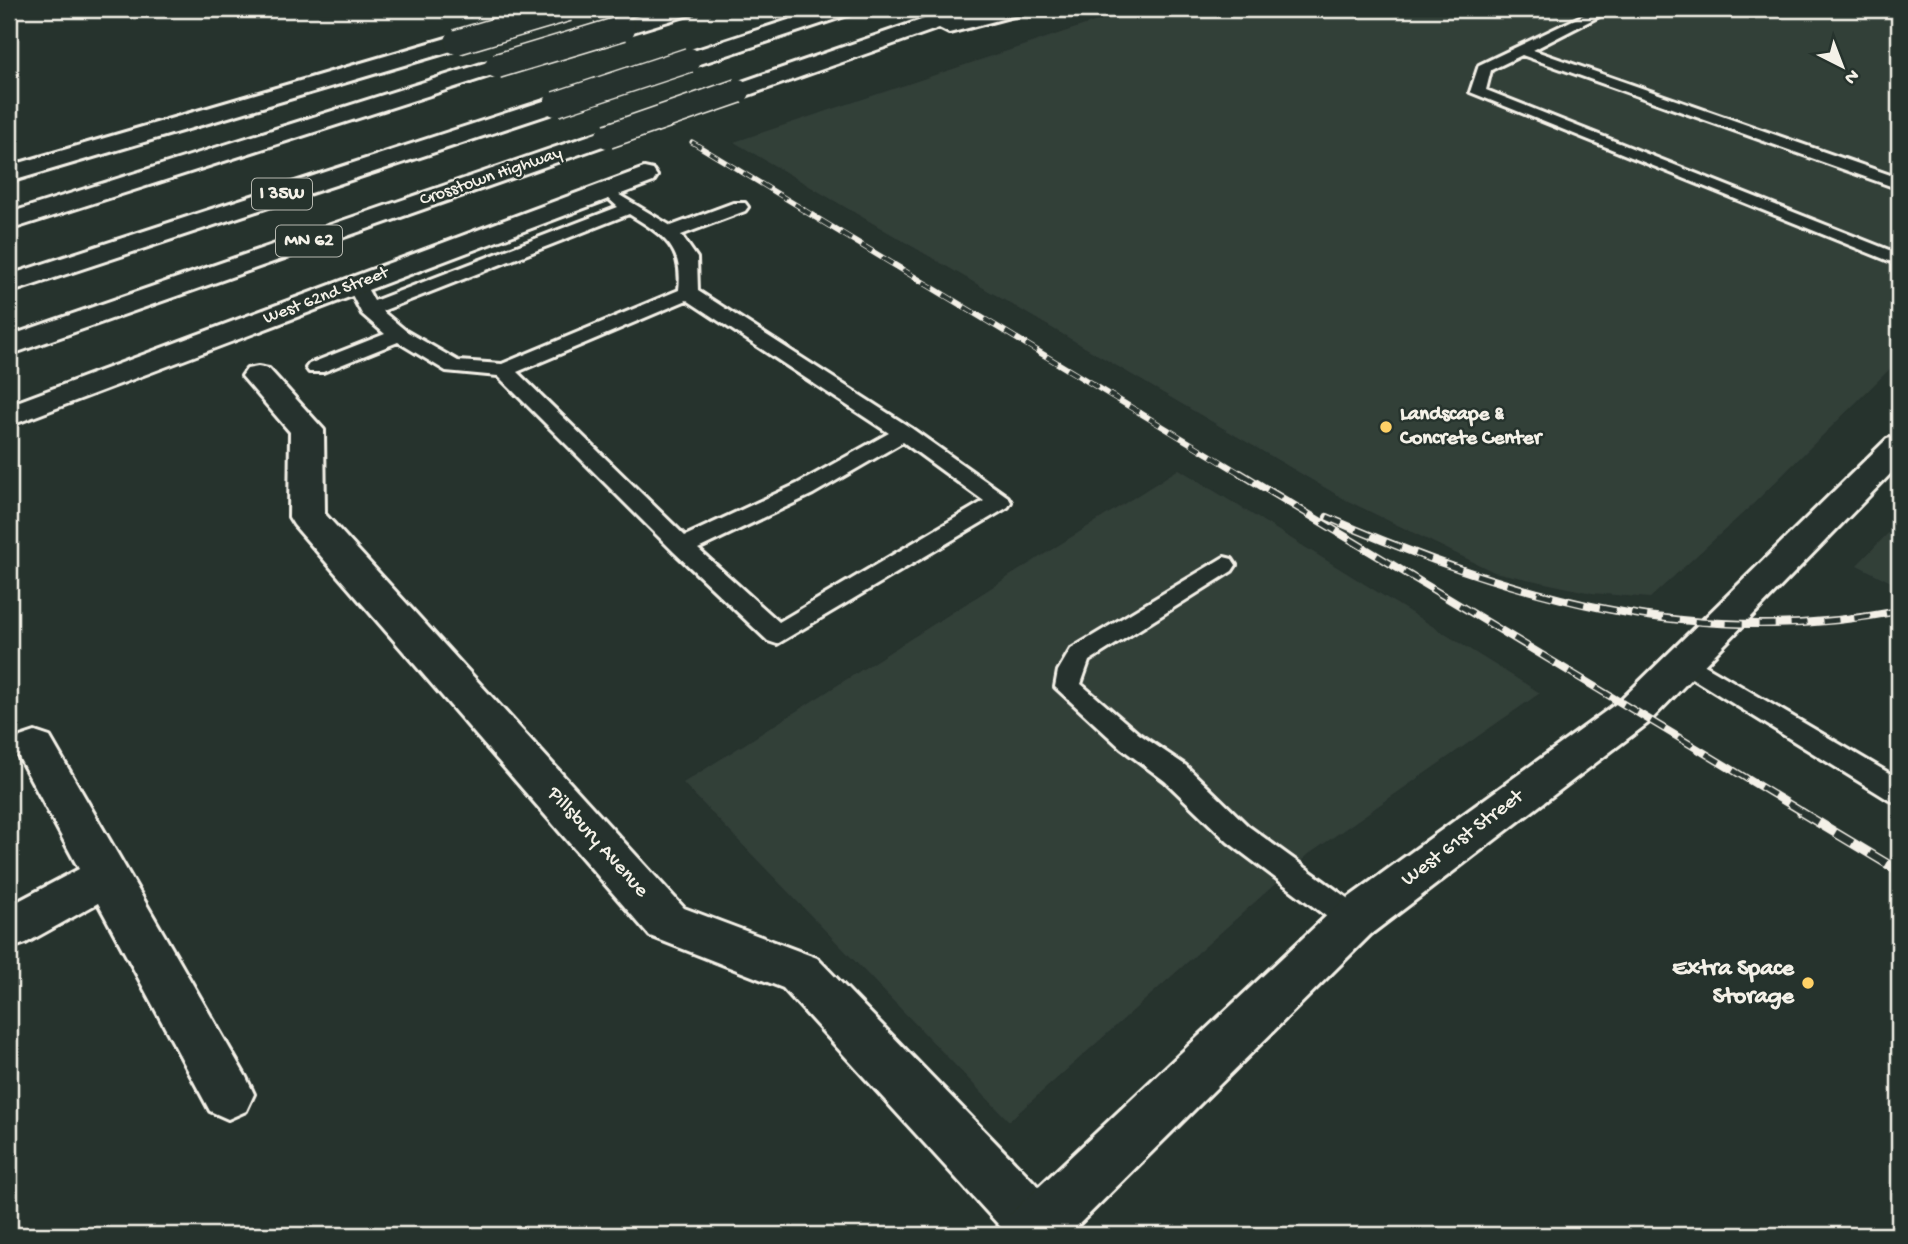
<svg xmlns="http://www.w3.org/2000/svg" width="1908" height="1244" font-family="'Gochi Hand',sans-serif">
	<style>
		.built { fill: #333f39 }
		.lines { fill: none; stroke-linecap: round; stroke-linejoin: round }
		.lane-casing { stroke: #f4f1e8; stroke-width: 6 }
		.street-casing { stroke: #f4f1e8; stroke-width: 6 }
		.secondary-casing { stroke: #f4f1e8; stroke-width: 6 }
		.highway-casing { stroke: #f4f1e8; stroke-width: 6 }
		.lane { fill: #26332d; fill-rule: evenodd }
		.street { fill: #26332d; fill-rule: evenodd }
		.secondary { fill: #26332d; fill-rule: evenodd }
		.highway { fill: #26332d; fill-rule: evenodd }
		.rail-far3-casing { stroke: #f4f1e8; stroke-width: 5 }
		.rail-far2-casing { stroke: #f4f1e8; stroke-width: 6 }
		.rail-far1-casing { stroke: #f4f1e8; stroke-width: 8 }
		.rail-casing { stroke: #f4f1e8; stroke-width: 10 }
		.rail-far3 { stroke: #26332d; stroke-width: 3.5; stroke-dasharray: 10; stroke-linecap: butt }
		.rail-far2 { stroke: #26332d; stroke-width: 4.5; stroke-dasharray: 12; stroke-linecap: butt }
		.rail-far1 { stroke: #26332d; stroke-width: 5; stroke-dasharray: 16; stroke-linecap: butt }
		.rail { stroke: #26332d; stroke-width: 7; stroke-dasharray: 20; stroke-linecap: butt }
		.highway-bridge-casing { stroke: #f4f1e8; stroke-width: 27; stroke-linecap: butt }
		.highway-bridge { stroke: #26332d; stroke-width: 24 }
		.poi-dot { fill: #ffd166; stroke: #26332d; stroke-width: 2.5 }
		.labels { text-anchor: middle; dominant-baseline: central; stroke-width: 5; stroke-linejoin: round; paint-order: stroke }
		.far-street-label { font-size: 18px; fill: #f4f1e8; stroke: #26332d }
		.shield { fill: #26332d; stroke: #b6b8b0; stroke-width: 2 }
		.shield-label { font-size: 19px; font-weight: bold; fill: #f4f1e8 }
		.poi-label { font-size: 21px; font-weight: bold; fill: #f4f1e8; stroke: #26332d; text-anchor: start }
		.street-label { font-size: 21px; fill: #f4f1e8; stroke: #26332d }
		.near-poi-label { font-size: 24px; font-weight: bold; fill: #f4f1e8; stroke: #26332d; text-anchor: end }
	</style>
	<rect width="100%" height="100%" fill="#26332d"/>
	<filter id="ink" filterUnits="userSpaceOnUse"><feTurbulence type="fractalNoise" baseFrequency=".0143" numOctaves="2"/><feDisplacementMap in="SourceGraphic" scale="14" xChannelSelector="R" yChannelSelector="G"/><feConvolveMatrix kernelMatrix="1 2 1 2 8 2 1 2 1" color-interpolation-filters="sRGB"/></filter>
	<g filter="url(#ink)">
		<path class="built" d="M 1133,9 L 1899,9 L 1899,360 L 1753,504 L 1650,598 L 1592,593 L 1494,572 L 1346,500 L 734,142 Z
			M 1179,469 L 1540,693 L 1309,854 L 1009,1121 L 683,783 Z
			M 1899,522 L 1899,586 L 1857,565 Z"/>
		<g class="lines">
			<g class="lane-casing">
				<path id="lane" d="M 1596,9 L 1613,9 L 1533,50 L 1899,178 L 1899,189 L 1522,55 L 1491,70 L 1486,90 L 1899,254 L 1899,265 L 1470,92 L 1479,65 Z
					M 616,193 L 671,226 L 733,203 L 745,203 L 748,207 L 745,211 L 681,235 L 697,258 L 698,291 L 911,428 L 1008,497 L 1011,502 L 1008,507 L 777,644 L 768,641 L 674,552 L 498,376 L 446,371 L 398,342 L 323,372 L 309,372 L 306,368 L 309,364 L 385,334 L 362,314 L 347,285 L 349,281 L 363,281 L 374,301 L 618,207 L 608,198 ZM 629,214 C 663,235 684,247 679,290 L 502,364 L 458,361 L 406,331 L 382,311 ZM 687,300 L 889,433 L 797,484 L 685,536 L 517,372 ZM 903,442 L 984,501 L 779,622 L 698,549 L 813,494 Z
					M 1224,557 L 1232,559 L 1236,565 L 1232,571 L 1089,661 L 1081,684 L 1139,734 L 1185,765 L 1248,826 L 1365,911 L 1369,920 L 1365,929 L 1354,933 L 1343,929 L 1228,842 L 1165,781 L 1121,748 L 1055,687 L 1058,671 L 1071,649 Z
					M 1686,654 L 1899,779 L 1899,803 L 1889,800 L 1677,669 L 1673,663 L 1677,657 Z"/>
			</g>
			<g class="street-casing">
				<path id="street" d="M 644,168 L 653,170 L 657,176 L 653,182 L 9,426 L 9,405 Z
					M 258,367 L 269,369 L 324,430 L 325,514 L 684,908 L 817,958 L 1058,1207 L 1066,1227 L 1062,1235 L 1008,1235 L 783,988 L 650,936 L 294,525 L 289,517 L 290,432 L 242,376 L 247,369 Z
					M 35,732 L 50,737 L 246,1077 L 254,1094 L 246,1111 L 228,1119 L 210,1111 L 98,903 L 26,943 L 9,949 L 9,906 L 79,869 L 14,748 L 20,737 Z"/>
			</g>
			<g class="secondary-casing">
				<path id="secondary" d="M 1899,436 L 1899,465 L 1648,723 L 1371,934 L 1068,1235 L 1001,1235 L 1009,1215 L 1337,906 L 1620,701 L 1887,439 Z"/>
			</g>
			<g class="highway-casing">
				<path id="highway" d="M 663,9 L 695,9 L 692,14 L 623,35 L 612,28 L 615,23 Z
					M 822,9 L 854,9 L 851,14 L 697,65 L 689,67 L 678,60 L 681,55 Z
					M 953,9 L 1024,9 L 1021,14 L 949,33 L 939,28 L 746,96 L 730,96 L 726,91 L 730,86 Z
					M 457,35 L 465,37 L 468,42 L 465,47 L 9,182 L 9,166 Z
					M 497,59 L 505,61 L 508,66 L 505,71 L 9,230 L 9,213 Z
					M 556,97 L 565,99 L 568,104 L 565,109 L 9,293 L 9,275 Z
					M 608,129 L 617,131 L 620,136 L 617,141 L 9,355 L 9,336 Z"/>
			</g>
			<use href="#lane" class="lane"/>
			<use href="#street" class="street"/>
			<use href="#secondary" class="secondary"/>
			<use href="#highway" class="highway"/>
			<g class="rail-far3-casing">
				<path id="rail-far3" d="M 460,9 L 470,15
					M 692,142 L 803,209"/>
			</g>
			<g class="rail-far2-casing">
				<path id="rail-far2" d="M 800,208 L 1243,475"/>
			</g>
			<g class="rail-far1-casing">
				<path id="rail-far1" d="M 1240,473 L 1804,813
					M 1327,517 C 1512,598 1696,650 1899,611"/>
			</g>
			<g class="rail-casing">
				<path id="rail" d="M 1801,812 L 1899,871"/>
			</g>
			<use href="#rail-far3" class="rail-far3"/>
			<use href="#rail-far2" class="rail-far2"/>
			<use href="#rail-far1" class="rail-far1"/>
			<use href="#rail" class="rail"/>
			<g class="highway-bridge-casing">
				<path id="highway-bridge" d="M 457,42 L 568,9
					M 497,66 L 623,28
					M 556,104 L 689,60
					M 608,136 L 738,91"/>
			</g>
			<use href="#highway-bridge" class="highway-bridge"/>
		</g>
	</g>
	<g class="poi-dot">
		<circle cx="1386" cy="427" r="7"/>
		<circle cx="1808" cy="983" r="7"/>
	</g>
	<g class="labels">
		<g class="far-street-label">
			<text transform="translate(491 177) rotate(-19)">Crosstown Highway</text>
			<text transform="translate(326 296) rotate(-21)">West 62nd Street</text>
		</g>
		<g class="shield">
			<rect x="252" y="178.5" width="60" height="31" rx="5"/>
			<rect x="276" y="225.5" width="66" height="31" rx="5"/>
		</g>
		<g class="shield-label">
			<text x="282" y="194">I 35W</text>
			<text x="309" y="241">MN 62</text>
		</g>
		<g class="poi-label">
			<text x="1400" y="415">Landscape &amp;<tspan x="1400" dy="24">Concrete Center</tspan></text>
		</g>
		<g class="street-label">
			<text transform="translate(1463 839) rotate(-37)">West 61st Street</text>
			<text transform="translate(597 843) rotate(48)">Pillsbury Avenue</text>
		</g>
		<g class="near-poi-label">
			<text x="1794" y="969">Extra Space<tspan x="1794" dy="28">Storage</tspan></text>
		</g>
	</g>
	<rect width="1908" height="1244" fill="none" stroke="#26332d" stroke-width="35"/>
	<rect x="18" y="18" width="1873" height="1209" fill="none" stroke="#f4f1e8" stroke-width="2.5" filter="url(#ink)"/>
	<g transform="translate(1842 66) rotate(138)" stroke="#26332d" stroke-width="5" paint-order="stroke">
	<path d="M0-5L12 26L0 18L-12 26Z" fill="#f4f1e8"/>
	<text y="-10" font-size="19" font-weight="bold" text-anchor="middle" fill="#f4f1e8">N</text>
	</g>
</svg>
